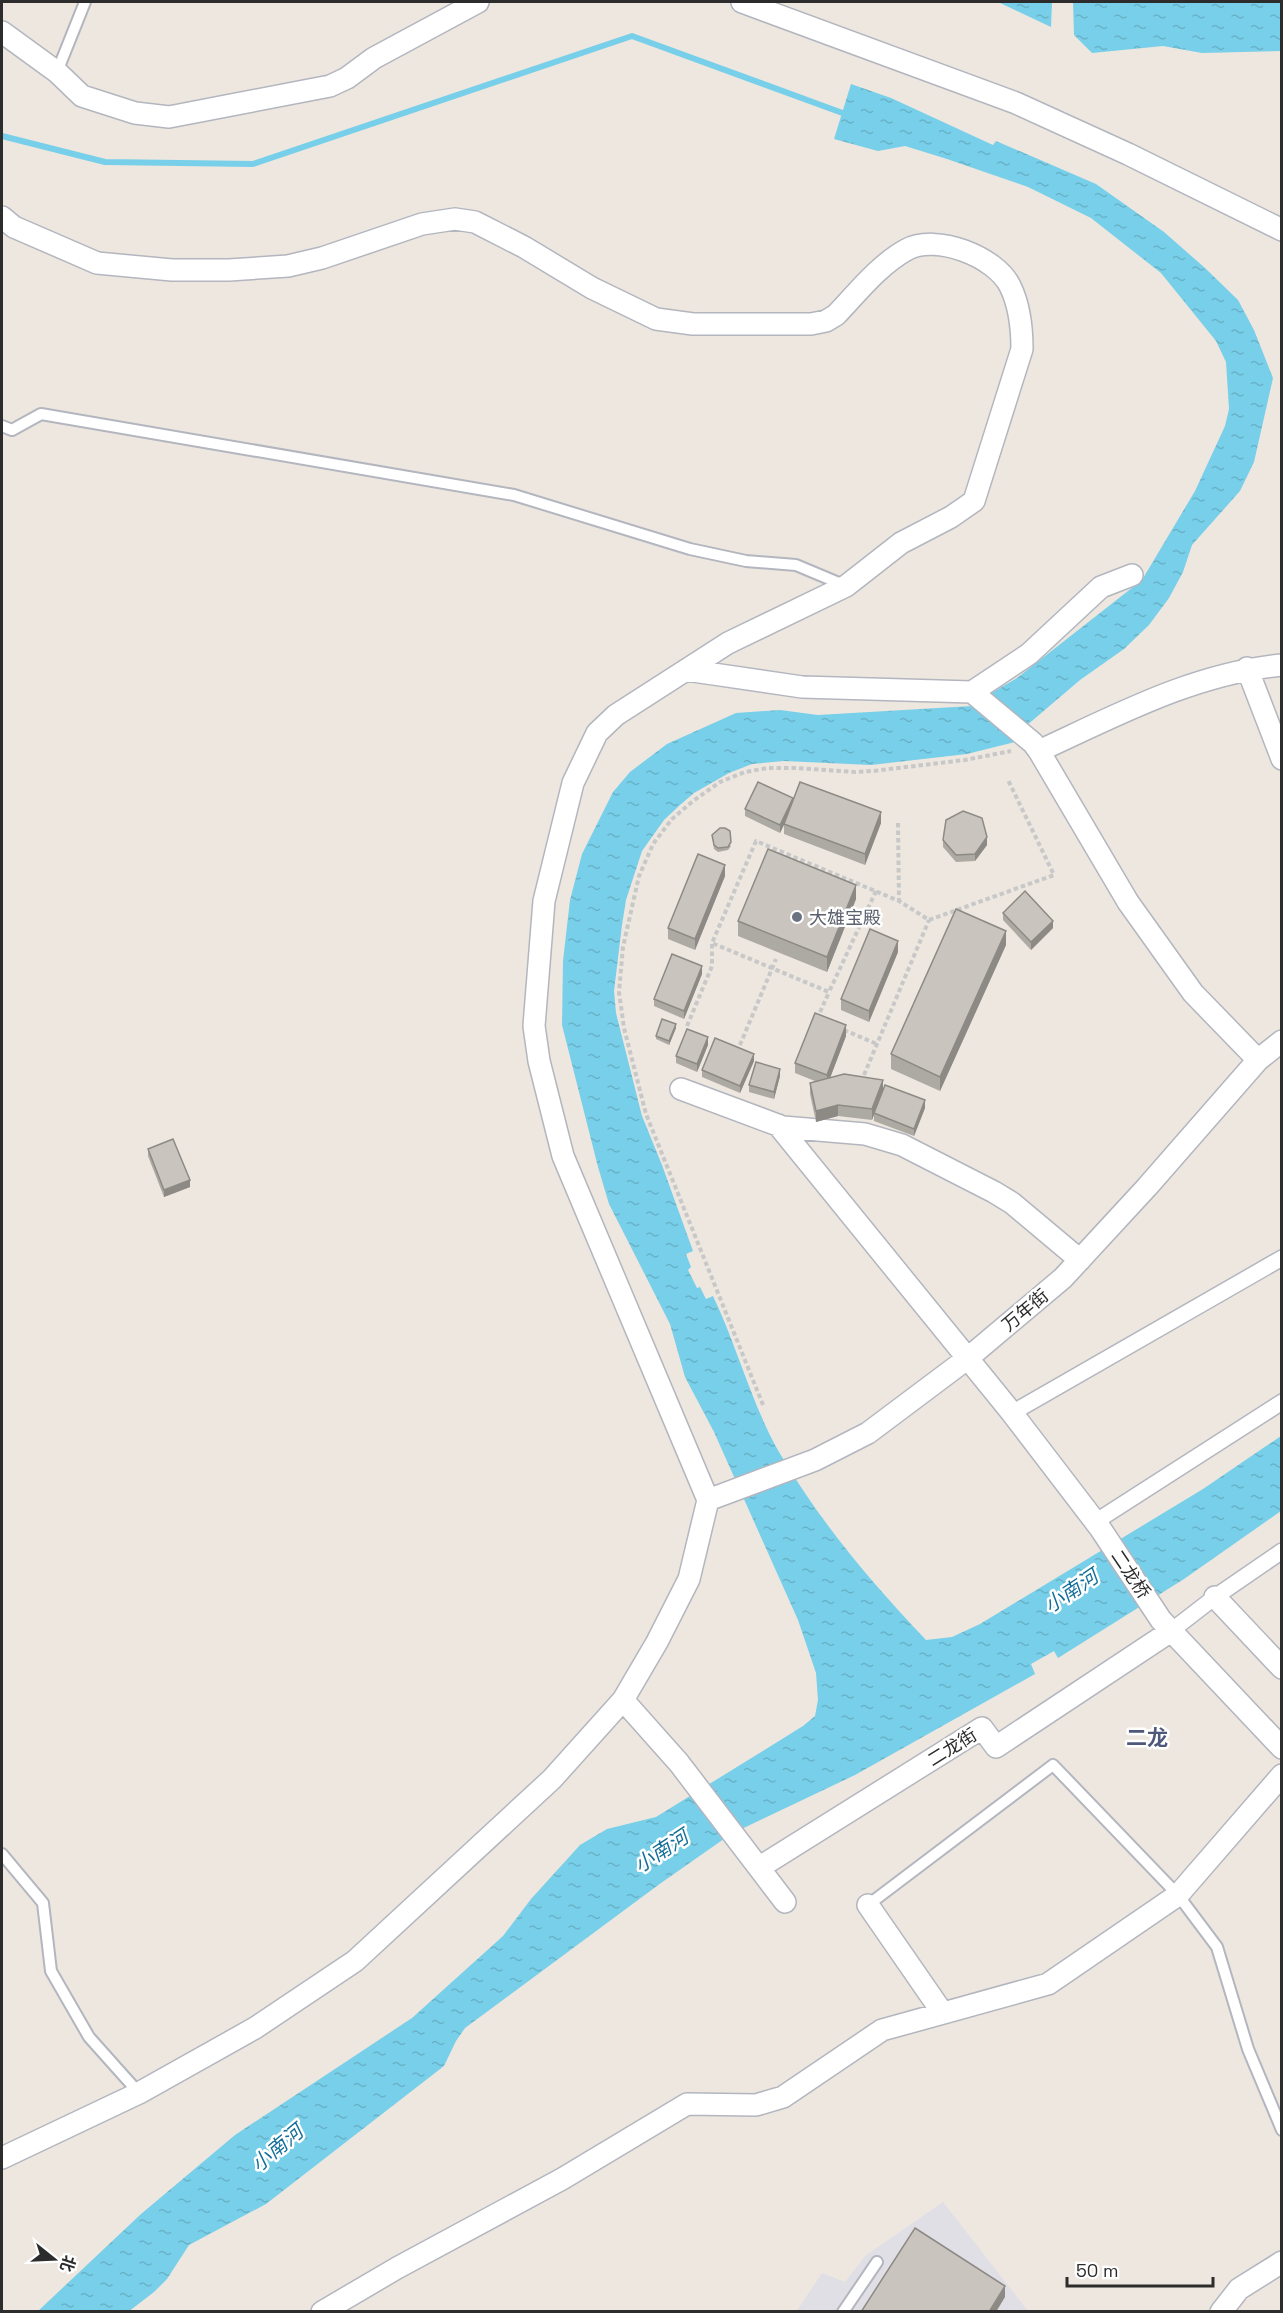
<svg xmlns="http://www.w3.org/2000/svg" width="1283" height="2313" font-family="'Space Grotesk','Noto Sans SC',sans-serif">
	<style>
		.industrial { fill: #e1dfe6 }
		.water { fill: url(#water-ripples) }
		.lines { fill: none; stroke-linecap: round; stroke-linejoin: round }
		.stream { stroke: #78cfe9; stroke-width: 6 }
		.service-casing { stroke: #b3b6bf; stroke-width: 14 }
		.pedestrian-casing { stroke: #b3b6bf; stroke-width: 18 }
		.minor-casing { stroke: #b3b6bf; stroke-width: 24 }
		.path { stroke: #c8c8c8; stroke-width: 4; stroke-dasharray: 4.5 3; stroke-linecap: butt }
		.service { stroke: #fff; stroke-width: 10 }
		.pedestrian { stroke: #fff; stroke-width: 15 }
		.minor { stroke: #fff; stroke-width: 21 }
		.wall { fill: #ada9a3 }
		.shaded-wall { fill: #8d8a85 }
		.building { fill: #c9c5be; stroke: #8d8a85; stroke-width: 1.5 }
		.worship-dot { fill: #6b7280; stroke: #fff; stroke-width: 2 }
		.labels { text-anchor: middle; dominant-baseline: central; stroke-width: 5; stroke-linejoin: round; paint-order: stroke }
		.worship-label { font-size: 18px; fill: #5b616d; stroke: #fff; text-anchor: start }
		.street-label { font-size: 18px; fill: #2c2c2c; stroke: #fff }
		.water-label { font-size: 20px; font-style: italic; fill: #146f98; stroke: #fff }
		.quarter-label { font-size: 21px; font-weight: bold; fill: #4e587b; stroke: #fff }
	</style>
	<defs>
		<pattern id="water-ripples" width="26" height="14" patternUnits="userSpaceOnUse" patternTransform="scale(1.5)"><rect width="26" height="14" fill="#78cfe9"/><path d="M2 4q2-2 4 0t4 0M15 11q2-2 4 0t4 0" fill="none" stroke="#68b2c8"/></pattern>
	</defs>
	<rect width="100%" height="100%" fill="#ede7df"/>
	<path class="industrial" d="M 943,2202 L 1028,2311 L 796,2312 L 822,2273 L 845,2282 L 865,2256 Z"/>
	<path class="water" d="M 998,2 L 1052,2 L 1051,27 Z
		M 1073,2 L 1281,2 L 1281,51 L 1202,53 L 1163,46 L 1092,53 L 1074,35 Z
		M 851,84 L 891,98 L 993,145 L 996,141 L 1096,184 L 1164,232 L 1205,268 L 1238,300 L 1254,330 L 1273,378 L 1254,462 L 1240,491 L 1192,545 L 1183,572 L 1169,598 L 1149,625 L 1124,649 L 1080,680 L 1026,726 L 988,695 L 1017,678 L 1142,580 L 1195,491 L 1225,426 L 1229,409 L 1226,362 L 1216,341 L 1161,273 L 1091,218 L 1028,187 L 947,159 L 905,146 L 878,151 L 834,139 Z
		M 972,706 L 1015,742 L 967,754 L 871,765 L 784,761 L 752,764 L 729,773 L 694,793 L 680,805 L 664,820 L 642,851 L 626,900 L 622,925 L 614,991 L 616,1013 L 642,1116 L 662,1165 L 693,1251 L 686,1254 L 691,1267 L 688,1270 L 697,1288 L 700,1287 L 706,1299 L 713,1296 C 737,1346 752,1405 779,1452 C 820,1522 871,1582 926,1640 L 952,1637 L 980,1624 L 1203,1489 L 1281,1436 L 1281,1511 L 1184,1579 L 1058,1658 L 1054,1651 L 1031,1664 L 1035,1674 L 855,1775 L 731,1834 L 661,1883 L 465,2028 L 456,2041 L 444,2066 L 266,2204 L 189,2245 L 167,2279 L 154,2292 L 128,2312 L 37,2312 L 141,2214 L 235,2135 L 412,2018 L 503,1936 L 531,1899 L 580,1845 L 607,1829 L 656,1817 L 803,1726 L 815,1716 L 818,1700 L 816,1673 L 798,1620 L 714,1432 L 685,1377 L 670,1324 L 609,1204 L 598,1167 L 562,1025 L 563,961 L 570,900 L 582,854 L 613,792 L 630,772 L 667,744 L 736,713 L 780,710 L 818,715 Z"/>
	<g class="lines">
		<path class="stream" d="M 2,136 L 105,162 L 253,164 L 632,36 L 848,115"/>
		<g class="service-casing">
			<path id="service" d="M 57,72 L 85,2
				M 2,426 L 12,430 L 41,414 L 514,495 L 690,549 L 746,561 L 796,565 L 846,586
				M 2,1854 L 43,1903 L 51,1971 L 89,2037 L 139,2093
				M 868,1905 L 1053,1765 L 1178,1895 L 1217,1947 L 1248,2049 L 1282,2130
				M 843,2312 L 877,2262"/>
		</g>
		<g class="pedestrian-casing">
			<path id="pedestrian" d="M 1012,1413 L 1282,1258
				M 1095,1522 L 1282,1402
				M 1171,1631 L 1215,1597 L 1282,1551"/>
		</g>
		<g class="minor-casing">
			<path id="minor" d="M 742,2 L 1016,103 L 1128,154 L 1282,230
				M 2,32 L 57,72 L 82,96 L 135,113 L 169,117 L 330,86 L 347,78 L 374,58 L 478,2
				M 2,217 L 14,227 L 97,263 L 172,270 L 229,270 L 288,266 L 322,258 L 422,224 L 455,219 L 475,222 L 524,247 L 592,288 L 656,319 L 693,324 L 811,324 L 826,321 L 836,315 C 857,293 879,265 906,250 C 936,233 996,257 1010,286 C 1020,306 1022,327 1022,349 L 974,501 L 951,517 L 901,543 L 846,586 L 728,643 L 616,715 L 597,733 L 573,783 L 544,901 L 534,1026 L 539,1061 L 563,1156 L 708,1500 L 689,1579 L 657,1642 L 623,1700 L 552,1779 L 355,1961 L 255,2028 L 139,2093 L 2,2158
				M 1247,668 L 1282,759
				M 686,670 L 802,687 L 972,692 L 1029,654 L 1101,587 L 1132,575
				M 972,692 L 1033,743 L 1039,751 L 1128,902 L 1193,993 L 1258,1060
				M 1039,751 C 1117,715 1195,673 1282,665
				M 681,1089 L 783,1127 L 865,1134 L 902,1145 L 994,1192 L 1012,1203 L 1080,1260
				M 778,1125 L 1012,1413 L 1100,1528 L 1161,1620 L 1282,1748
				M 708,1500 L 815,1460 L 868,1433 L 968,1358 L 1063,1278 L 1147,1187 L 1258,1060 L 1282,1041
				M 1215,1597 L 1282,1668
				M 623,1700 L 679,1763 L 785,1902
				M 760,1867 L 982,1728 L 996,1747 L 1171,1631
				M 868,1905 L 942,2012
				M 322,2312 L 397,2268 L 562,2179 L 687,2104 L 756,2105 L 783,2097 L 882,2030 L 1048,1984 L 1178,1895 L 1282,1775
				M 1221,2312 L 1239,2289 L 1282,2262"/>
		</g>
		<path class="path" d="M 898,823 L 899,901
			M 876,891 L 829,992 L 712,943 L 756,841 L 899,901 L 929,920 L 1054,875 L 1008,780
			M 817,1019 L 829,992
			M 687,1026 L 712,966 L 712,943
			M 844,1030 L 877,1044
			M 737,1052 L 776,959
			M 864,1075 L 929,920
			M 763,1405 L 646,1114 L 624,1028 L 619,992 L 623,947 L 639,876 L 653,844 L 672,819 L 693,801 L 720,782 L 745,772 L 768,768 L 796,768 L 855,772 L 873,771 L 965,760 L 1011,751"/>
		<use href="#service" class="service"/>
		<use href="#pedestrian" class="pedestrian"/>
		<use href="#minor" class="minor"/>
	</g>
	<path class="wall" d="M 793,798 L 881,823 L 865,865 L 784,834 L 784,825 L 780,833 L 745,816 L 745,809 Z
		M 712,835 L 731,846 L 728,850 L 718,852 L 714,849 Z
		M 943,840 L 987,845 L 975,861 L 956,862 L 943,847 Z
		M 725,876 L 695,950 L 668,939 L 668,928 Z
		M 856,899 L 827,972 L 738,936 L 738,921 Z
		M 1003,913 L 1053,928 L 1031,950 L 1003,920 Z
		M 1006,945 L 940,1091 L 891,1069 L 891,1054 Z
		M 898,952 L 869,1022 L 841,1010 L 841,999 Z
		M 702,974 L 684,1019 L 654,1006 L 654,999 Z
		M 676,1028 L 669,1045 L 656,1039 L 656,1036 Z
		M 846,1036 L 830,1078 L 883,1091 L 872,1120 L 838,1116 L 816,1122 L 810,1094 L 810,1083 L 815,1081 L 795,1073 L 795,1063 Z
		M 708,1045 L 697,1072 L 676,1063 L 676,1056 Z
		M 754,1061 L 740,1093 L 702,1077 L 702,1070 Z
		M 780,1076 L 774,1099 L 749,1092 L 749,1085 Z
		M 925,1108 L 914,1136 L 874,1121 L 874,1113 Z
		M 148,1149 L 190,1187 L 164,1197 L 148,1156 Z"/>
	<path class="shaded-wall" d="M 793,798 L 793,806 L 780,833 L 780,825 Z
		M 881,812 L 881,823 L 865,865 L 865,854 Z
		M 987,837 L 987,845 L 975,861 L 975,854 Z
		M 725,865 L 725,876 L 695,950 L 695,939 Z
		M 856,885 L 856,899 L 827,972 L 827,957 Z
		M 1053,921 L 1053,928 L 1031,950 L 1031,942 Z
		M 1006,931 L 1006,945 L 940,1091 L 940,1077 Z
		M 898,941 L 898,952 L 869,1022 L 869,1011 Z
		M 702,966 L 702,974 L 684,1019 L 684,1011 Z
		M 676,1024 L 676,1028 L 669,1045 L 669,1041 Z
		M 846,1025 L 846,1036 L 827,1086 L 827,1075 Z
		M 708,1037 L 708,1045 L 697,1072 L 697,1064 Z
		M 754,1054 L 754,1061 L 740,1093 L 740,1086 Z
		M 780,1069 L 780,1076 L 774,1099 L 774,1092 Z
		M 883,1080 L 883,1091 L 872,1120 L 872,1109 Z
		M 925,1100 L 925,1108 L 914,1136 L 914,1129 Z
		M 838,1105 L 838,1116 L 816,1122 L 816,1111 Z
		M 190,1180 L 190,1187 L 164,1197 L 164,1190 Z
		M 1005,2286 L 1005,2297 L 996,2312 L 989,2312 Z"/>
	<path class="building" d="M 758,782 L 793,798 L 780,825 L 745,809 Z
		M 800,782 L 881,812 L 865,854 L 784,824 Z
		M 963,811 L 982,818 L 987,837 L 975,854 L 956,855 L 943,840 L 946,820 Z
		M 720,828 L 725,828 L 730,831 L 731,842 L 728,847 L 718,848 L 714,845 L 712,835 Z
		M 768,849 L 856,885 L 827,957 L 738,921 Z
		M 698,854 L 725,865 L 695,939 L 668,928 Z
		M 1025,891 L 1053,921 L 1031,942 L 1003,913 Z
		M 956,909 L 1006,931 L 940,1077 L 891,1054 Z
		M 870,929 L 898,941 L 869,1011 L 841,999 Z
		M 672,954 L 702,966 L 684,1011 L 654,999 Z
		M 815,1013 L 846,1025 L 827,1075 L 795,1063 Z
		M 662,1019 L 676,1024 L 669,1041 L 656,1036 Z
		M 687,1029 L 708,1037 L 697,1064 L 676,1056 Z
		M 715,1038 L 754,1054 L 740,1086 L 702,1070 Z
		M 756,1062 L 780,1069 L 774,1092 L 749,1085 Z
		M 844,1074 L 883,1080 L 872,1109 L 838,1105 L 816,1111 L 810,1083 Z
		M 885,1085 L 925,1100 L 914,1129 L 874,1113 Z
		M 173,1139 L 190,1180 L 164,1190 L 148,1149 Z
		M 915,2228 L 1005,2286 L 989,2312 L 861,2312 Z"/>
	<circle class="worship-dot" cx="797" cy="917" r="6"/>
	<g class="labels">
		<g class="worship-label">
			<text x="809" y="917">大雄宝殿</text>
		</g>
		<g class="street-label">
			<text transform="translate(1025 1310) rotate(-40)">万年街</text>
			<text transform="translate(1131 1574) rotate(56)">二龙桥</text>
			<text transform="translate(952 1747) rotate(-32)">二龙街</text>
		</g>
		<g class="water-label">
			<text transform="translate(1071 1591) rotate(-34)">小南河</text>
			<text transform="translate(661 1851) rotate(-33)">小南河</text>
			<text transform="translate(277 2148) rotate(-40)">小南河</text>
		</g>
		<g class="quarter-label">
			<text x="1147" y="1737">二龙</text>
		</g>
	</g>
	<rect width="1283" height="2313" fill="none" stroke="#2c2c2c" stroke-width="6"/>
	<g transform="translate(54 2259) rotate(108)" stroke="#ffffff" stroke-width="4.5" paint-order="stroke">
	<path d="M0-4.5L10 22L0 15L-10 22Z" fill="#2c2c2c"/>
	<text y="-9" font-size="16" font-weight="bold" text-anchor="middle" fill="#2c2c2c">北</text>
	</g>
	<path d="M1067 2277v9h146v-9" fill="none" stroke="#2c2c2c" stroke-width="3"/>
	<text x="1076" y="2277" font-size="18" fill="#2c2c2c" stroke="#ffffff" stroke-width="4.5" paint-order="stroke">50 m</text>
</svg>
